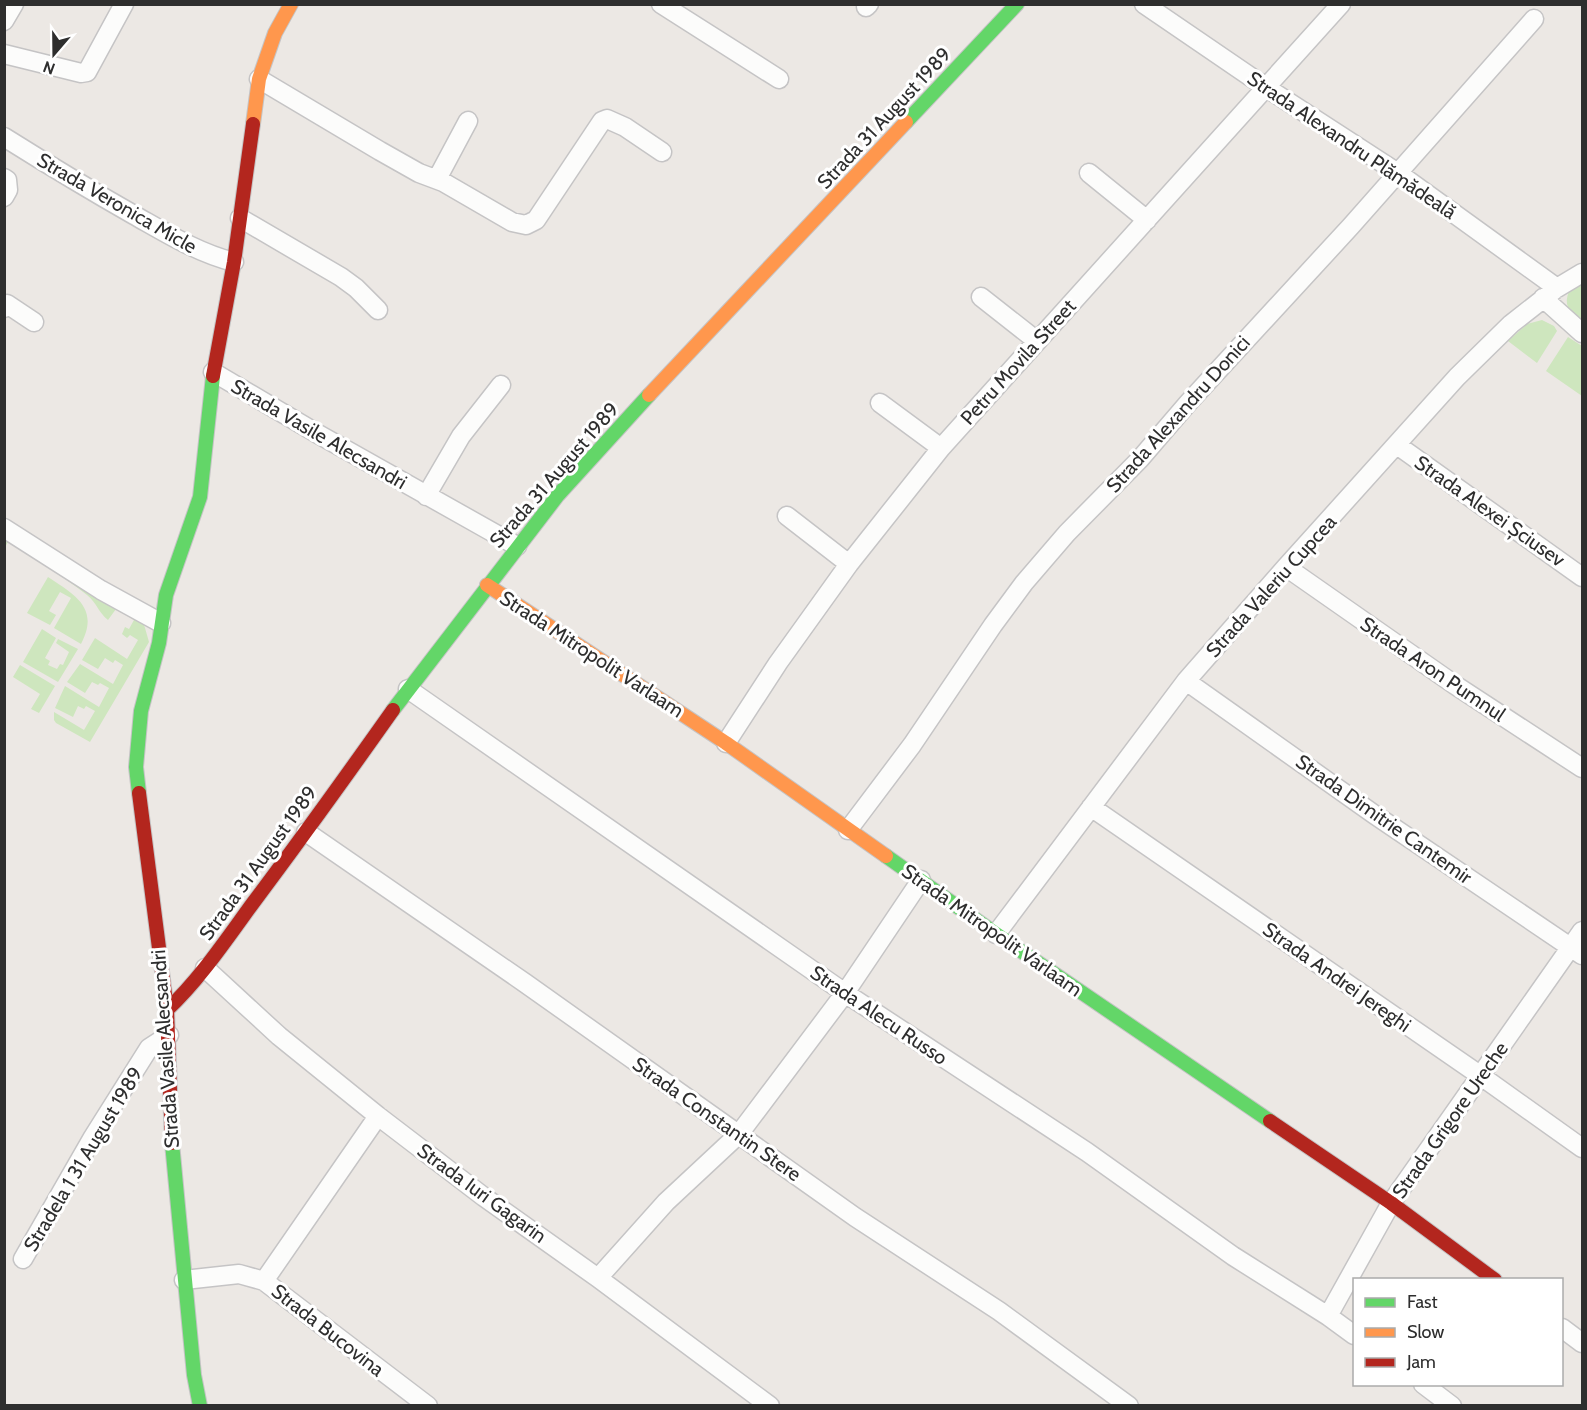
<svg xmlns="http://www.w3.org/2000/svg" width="1587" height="1410" font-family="Cabin,sans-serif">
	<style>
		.green { fill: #cee6be }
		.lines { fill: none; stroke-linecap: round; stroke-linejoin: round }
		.street-casing { stroke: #c5c4c5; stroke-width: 21 }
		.fast-casing { stroke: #c5c4c5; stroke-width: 16 }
		.slow-casing { stroke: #c5c4c5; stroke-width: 16 }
		.jam-casing { stroke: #c5c4c5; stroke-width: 16 }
		.street { stroke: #fcfcfb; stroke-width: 18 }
		.fast { stroke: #63d668; stroke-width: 14 }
		.slow { stroke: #ff974d; stroke-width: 14 }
		.jam { stroke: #b3261e; stroke-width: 14 }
		.labels { text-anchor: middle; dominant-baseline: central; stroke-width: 6; stroke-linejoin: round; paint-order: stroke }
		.street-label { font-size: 20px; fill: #2e2e2e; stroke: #fff }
	</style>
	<rect width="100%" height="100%" fill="#ece8e4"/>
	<path class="green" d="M 1582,279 L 1582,323 C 1567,308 1562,306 1572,284 Z
		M 1542,320 L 1554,326 L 1557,331 L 1537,363 L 1508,341 L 1527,324 Z
		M 1568,337 L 1582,346 L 1582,396 L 1546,371 Z
		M 5,533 L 143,621 L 149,642 L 90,742 L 56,723 L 54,720 L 54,712 L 84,730 L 95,711 L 86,706 L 84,709 L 78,706 L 73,717 L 55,708 L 65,686 L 99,707 L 109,688 L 100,683 L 98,685 L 92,682 L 85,693 L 67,682 L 80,664 L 113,684 L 123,665 L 115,660 L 113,663 L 105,658 L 98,669 L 82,660 L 95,638 L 127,659 L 138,640 L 130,635 L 127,638 L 122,634 L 125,627 L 129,629 L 134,620 L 116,609 L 108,620 C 98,612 97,603 87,595 C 62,575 34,559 8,542 L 5,547 Z
		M 48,577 C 75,595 100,608 81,644 L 54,628 L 71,598 L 60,592 L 49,611 L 56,615 L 50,625 L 27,613 Z
		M 42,629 L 56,638 L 45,658 L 50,661 L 48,665 L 57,669 L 60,664 L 63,665 L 69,652 L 56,643 L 58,639 L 78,649 L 58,682 L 23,662 Z
		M 20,665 L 55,686 L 39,713 L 31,709 L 40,694 L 13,677 Z"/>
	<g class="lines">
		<g class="street-casing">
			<path id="street" d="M 661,4 L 779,79
				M 1144,4 L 1267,88 L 1398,173 L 1557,288
				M 866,7 L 869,4
				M 4,21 L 14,4
				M 4,54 L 81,73 L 87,72 L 124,4
				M 259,79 L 380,151 L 419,173 L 443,182 L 512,222 L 526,225 L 536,220 L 602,121 L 607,119 L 625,127 L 662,152
				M 4,137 C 47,164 90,190 134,215 C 166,233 198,253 234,262
				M 1089,173 L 1147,220
				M 4,178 L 7,180 L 8,190 L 4,197
				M 437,179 L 468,121
				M 240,218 L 341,277 L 356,288 L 378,310
				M 981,297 L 1037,341
				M 1543,298 L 1582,333
				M 4,308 L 7,304 L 34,322
				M 213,372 L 318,434 L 517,546
				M 880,403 L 941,448
				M 1397,445 L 1582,577
				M 426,496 L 461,436 L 501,385
				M 787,516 L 849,564
				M 4,528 L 101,590 L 161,623
				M 1286,567 L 1455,685 L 1582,768
				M 1186,681 L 1375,815 L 1582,955
				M 408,689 L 845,993 L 1087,1152 L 1233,1256 L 1328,1316 L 1354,1335
				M 726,743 L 778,663 L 849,564 L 941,448 L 1341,4
				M 1091,807 L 1481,1076 L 1582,1148
				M 848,830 L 912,745 L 993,625 L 1024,583 L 1067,533 L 1140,459 L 1188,403 L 1351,226 L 1534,19
				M 306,832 L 525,983 L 855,1217 L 999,1311 L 1129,1406
				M 996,934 L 1186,681 L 1286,567 L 1457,377 L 1511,324 L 1557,288 L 1582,273
				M 205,968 L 279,1036 L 378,1116 L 484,1197 L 598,1278 L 770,1406
				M 23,1259 L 93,1137 L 149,1048 L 169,1035
				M 598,1278 L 666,1202 L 739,1134 L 845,993 L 921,880
				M 184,1280 L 239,1274 L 264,1281 L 428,1406
				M 264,1281 L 378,1116
				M 1328,1316 L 1391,1203 L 1582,931
				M 1562,1328 L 1582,1343
				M 1423,1384 L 1452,1406"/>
		</g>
		<g class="fast-casing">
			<path id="fast" d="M 906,122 L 1017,4
				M 393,710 L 558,495 L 649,395
				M 139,793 L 136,767 L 141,711 L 159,643 L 166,595 L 200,497 L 213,376
				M 886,856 L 996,934 L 1270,1121
				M 172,1143 L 194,1375 L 200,1406"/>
		</g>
		<g class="slow-casing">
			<path id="slow" d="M 253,124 L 259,79 L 275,33 L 291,4
				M 649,395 L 906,122
				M 487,585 L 726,743 L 886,856"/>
		</g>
		<g class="jam-casing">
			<path id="jam" d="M 213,376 L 234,262 L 253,124
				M 139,793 L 167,1010 L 172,1143
				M 167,1010 C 200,979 226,940 253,903 C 301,839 347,775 393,710
				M 1270,1121 L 1391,1203 L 1495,1280"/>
		</g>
		<use href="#street" class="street"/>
		<use href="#fast" class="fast"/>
		<use href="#slow" class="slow"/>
		<use href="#jam" class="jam"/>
	</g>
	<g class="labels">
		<g class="street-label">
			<text transform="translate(884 118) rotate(-47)">Strada 31 August 1989</text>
			<text transform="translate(1352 145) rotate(34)">Strada Alexandru Plămădeală</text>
			<text transform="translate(117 203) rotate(30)">Strada Veronica Micle</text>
			<text transform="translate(1018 362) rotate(-48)">Petru Movila Street</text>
			<text transform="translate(1178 414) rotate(-48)">Strada Alexandru Donici</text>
			<text transform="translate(319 434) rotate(30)">Strada Vasile Alecsandri</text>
			<text transform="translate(554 475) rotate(-49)">Strada 31 August 1989</text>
			<text transform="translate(1490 511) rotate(35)">Strada Alexei Șciusev</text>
			<text transform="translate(1271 586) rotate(-48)">Strada Valeriu Cupcea</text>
			<text transform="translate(592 654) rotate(33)">Strada Mitropolit Varlaam</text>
			<text transform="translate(1433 669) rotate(34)">Strada Aron Pumnul</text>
			<text transform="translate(1384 819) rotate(35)">Strada Dimitrie Cantemir</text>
			<text transform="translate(258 863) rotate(-54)">Strada 31 August 1989</text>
			<text transform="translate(992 930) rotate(35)">Strada Mitropolit Varlaam</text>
			<text transform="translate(1337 977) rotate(35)">Strada Andrei Jereghi</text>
			<text transform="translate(879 1015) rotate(34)">Strada Alecu Russo</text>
			<text transform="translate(165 1049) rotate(-94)">Strada Vasile Alecsandri</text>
			<text transform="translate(717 1119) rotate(35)">Strada Constantin Stere</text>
			<text transform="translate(1450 1120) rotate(-55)">Strada Grigore Ureche</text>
			<text transform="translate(83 1159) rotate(-59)">Stradela 1 31 August 1989</text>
			<text transform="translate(482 1193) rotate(36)">Strada Iuri Gagarin</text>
			<text transform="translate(328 1330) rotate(38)">Strada Bucovina</text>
		</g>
	</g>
	<rect width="1587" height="1410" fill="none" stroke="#2e2e2e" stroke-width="12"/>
	<rect x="1353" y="1278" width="210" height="108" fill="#ffffff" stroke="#ababab" stroke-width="1.5"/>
	<rect x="1365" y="1298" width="30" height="9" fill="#63d668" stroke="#ababab" stroke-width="1.5"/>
	<text x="1407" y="1308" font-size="18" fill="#2e2e2e">Fast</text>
	<rect x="1365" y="1328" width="30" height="9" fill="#ff974d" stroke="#ababab" stroke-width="1.5"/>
	<text x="1407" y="1338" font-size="18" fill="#2e2e2e">Slow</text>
	<rect x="1365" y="1358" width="30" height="9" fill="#b3261e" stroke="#ababab" stroke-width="1.5"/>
	<text x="1407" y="1368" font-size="18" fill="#2e2e2e">Jam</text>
	<g transform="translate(54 54) rotate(200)" stroke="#ffffff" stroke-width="4.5" paint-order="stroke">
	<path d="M0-4.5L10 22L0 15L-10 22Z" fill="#2e2e2e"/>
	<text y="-9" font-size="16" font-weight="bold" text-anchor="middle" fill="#2e2e2e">N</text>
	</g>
</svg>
